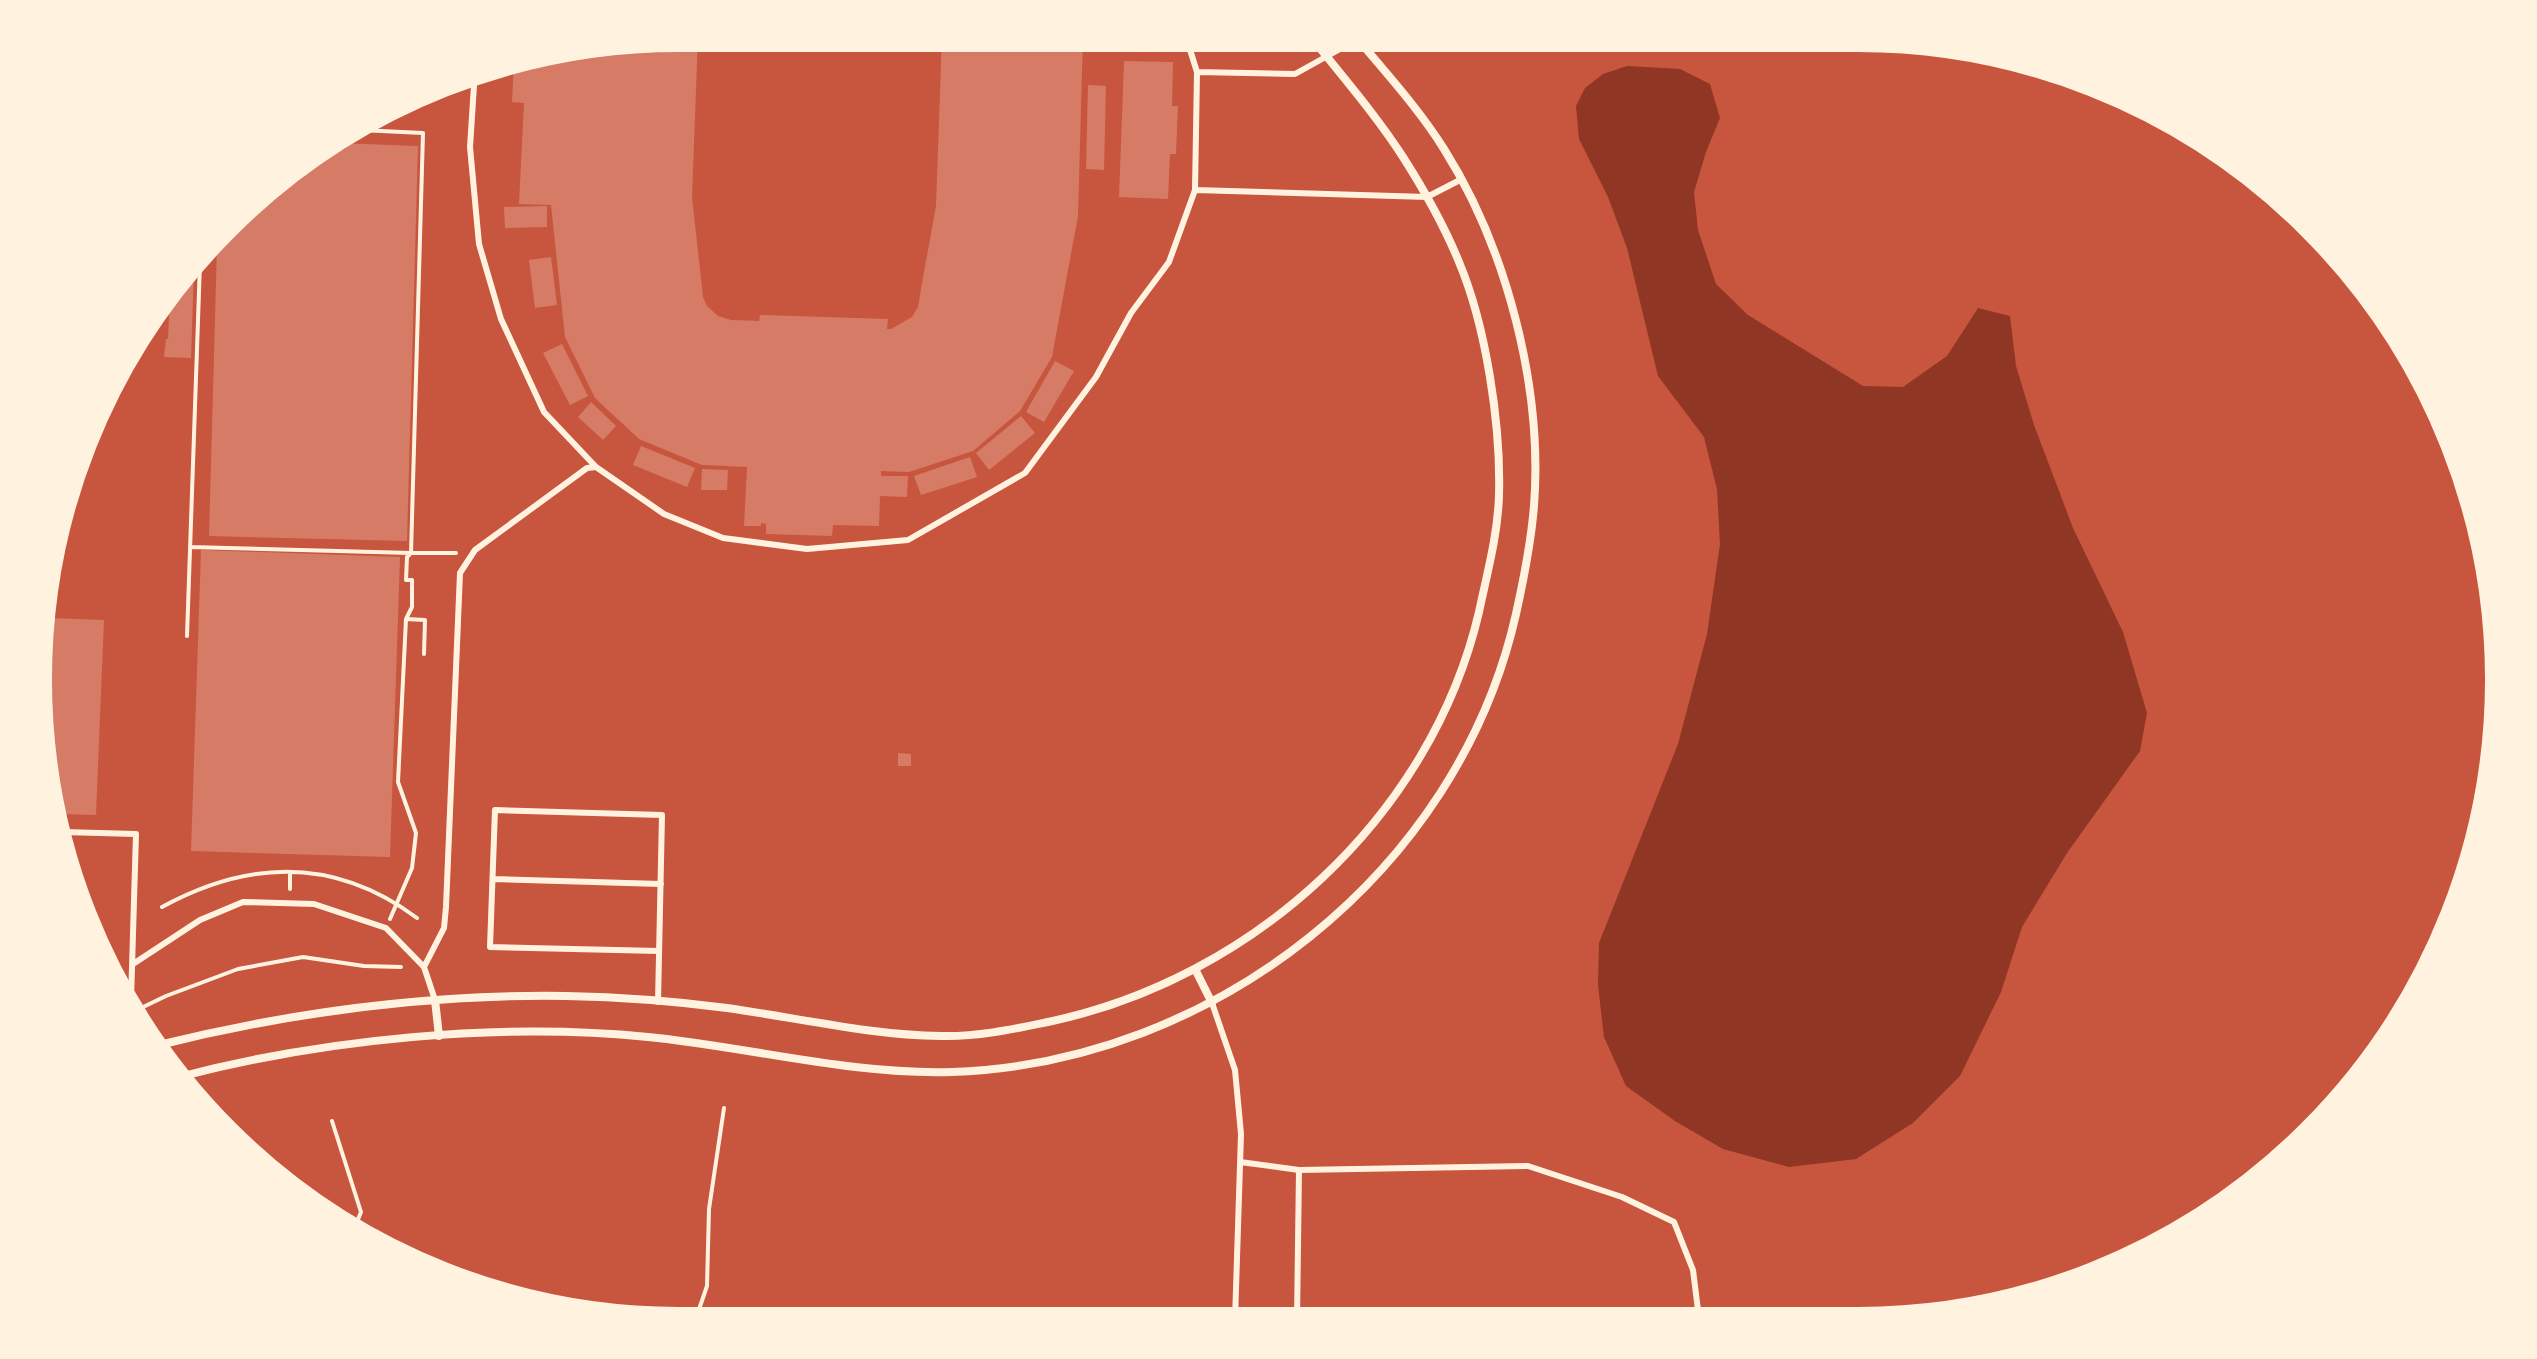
<svg xmlns="http://www.w3.org/2000/svg" width="2537" height="1359" font-family="Signika,sans-serif">
	<style>
		.water { fill: #8f3625 }
		.building { fill: #d67c66 }
		.lines { fill: none; stroke-linecap: round; stroke-linejoin: round }
		.path { stroke: #fff3e0; stroke-width: 4 }
		.service { stroke: #fff3e0; stroke-width: 6 }
		.minor { stroke: #fff3e0; stroke-width: 8 }
		.rim { fill: none; stroke: #fff3e0; stroke-width: 4 }
	</style>
	<rect width="100%" height="100%" fill="#c8553d"/>
	<path class="water" d="M 1627,66 L 1680,69 L 1710,84 L 1720,118 L 1706,152 L 1694,192 L 1698,230 L 1716,284 L 1748,315 L 1863,386 L 1903,387 L 1947,356 L 1978,308 L 2010,316 L 2016,366 L 2034,425 L 2073,528 L 2123,632 L 2147,713 L 2140,751 L 2067,853 L 2022,927 L 2001,992 L 1960,1076 L 1913,1123 L 1856,1159 L 1789,1167 L 1723,1149 L 1675,1121 L 1626,1086 L 1604,1037 L 1598,985 L 1599,943 L 1678,744 L 1707,634 L 1720,544 L 1717,489 L 1704,437 L 1658,376 L 1627,248 L 1608,197 L 1579,139 L 1576,106 L 1585,88 L 1603,74 Z"/>
	<path class="building" d="M 680,36 L 698,36 L 692,197 L 703,297 L 707,306 L 718,316 L 731,320 L 759,321 L 760,315 L 888,319 L 887,329 L 891,329 L 912,317 L 918,307 L 922,283 L 936,206 L 942,36 L 1083,36 L 1078,216 L 1052,357 L 1020,411 L 973,451 L 909,472 L 881,471 L 881,476 L 908,476 L 907,497 L 880,496 L 879,526 L 833,525 L 832,536 L 766,534 L 766,524 L 761,523 L 761,526 L 744,526 L 747,467 L 702,465 L 639,439 L 595,398 L 565,337 L 551,205 L 519,204 L 524,103 L 512,102 L 514,63 Z
		M 1124,61 L 1173,62 L 1172,106 L 1178,106 L 1176,154 L 1170,154 L 1168,199 L 1119,197 Z
		M 1088,85 L 1106,86 L 1104,170 L 1086,169 Z
		M 336,143 L 418,146 L 407,541 L 209,536 L 217,245 L 287,169 Z
		M 547,206 L 547,227 L 505,228 L 504,207 Z
		M 551,257 L 557,305 L 535,308 L 529,260 Z
		M 194,269 L 191,358 L 164,357 L 166,339 L 168,339 L 170,295 Z
		M 562,344 L 588,396 L 570,405 L 543,353 Z
		M 1055,361 L 1074,371 L 1044,422 L 1026,412 Z
		M 591,402 L 616,426 L 603,440 L 578,417 Z
		M 1021,416 L 1035,433 L 989,470 L 976,453 Z
		M 641,446 L 695,468 L 687,487 L 633,465 Z
		M 970,457 L 977,477 L 921,495 L 914,476 Z
		M 702,469 L 728,470 L 727,490 L 701,490 Z
		M 201,550 L 400,557 L 390,857 L 191,851 Z
		M 48,618 L 104,620 L 96,815 L 61,814 L 61,803 L 56,803 L 37,722 Z
		M 898,753 L 911,754 L 911,766 L 898,766 Z"/>
	<g class="lines">
		<path class="path" d="M 190,547 L 411,553 L 423,133 L 360,130
			M 406,619 L 425,620 L 424,654
			M 187,636 L 200,263
			M 290,889 L 290,872
			M 162,907 C 250,859 335,857 417,918
			M 390,919 L 412,868 L 416,833 L 398,782 L 406,619 L 412,607 L 412,580 L 406,580 L 407,557 L 411,553 L 456,553
			M 139,1009 L 166,996 L 238,969 L 303,957 L 364,966 L 401,967
			M 332,1121 L 361,1212 L 353,1232
			M 695,1321 L 707,1286 L 709,1209 L 724,1108"/>
		<path class="service" d="M 475,70 L 470,147 L 479,244 L 501,319 L 544,412 L 596,467 L 664,514 L 723,538 L 807,549 L 908,540 L 1025,473 L 1096,377 L 1131,313 L 1169,262 L 1195,190 L 1197,72 L 1186,37
			M 1197,72 L 1295,74 L 1358,39
			M 1195,190 L 1427,197 L 1460,180
			M 63,832 L 136,834 L 131,1000
			M 493,879 L 661,884
			M 133,964 L 200,920 L 243,902 L 314,904 L 386,928 L 424,967 L 435,1000
			M 424,967 L 444,928 L 446,907 L 460,573 L 475,550 L 587,468 L 596,467
			M 658,1002 L 662,815 L 495,810 L 490,947 L 659,951
			M 1212,1003 L 1235,1070 L 1241,1134 L 1235,1320
			M 1240,1162 L 1299,1170
			M 1297,1320 L 1299,1170 L 1528,1166 L 1622,1197 L 1674,1222 L 1693,1270 L 1699,1318"/>
		<path class="minor" d="M 1195,969 L 1212,1003
			M 435,1000 L 439,1036
			M 159,1045 C 292,1012 428,994 566,996 C 619,997 674,1001 727,1008 C 799,1018 869,1035 941,1036 C 977,1037 1014,1029 1048,1022 C 1253,979 1431,817 1479,612 C 1487,574 1498,534 1499,495 C 1501,425 1486,326 1459,262 C 1444,225 1424,190 1403,157 C 1376,115 1342,76 1311,37
			M 179,1077 C 324,1039 499,1022 648,1037 C 749,1047 850,1075 952,1072 C 1214,1063 1458,872 1516,614 C 1524,578 1531,543 1534,506 C 1543,388 1507,249 1444,149 C 1419,109 1386,73 1356,37"/>
	</g>
	<path d="M0 0H2537V1359H0ZM679 50H1858A629 629 0 0 1 2487 679V680A629 629 0 0 1 1858 1309H679A629 629 0 0 1 50 680V679A629 629 0 0 1 679 50Z" fill="#fff3e0" fill-rule="evenodd"/>
	<path class="rim" d="M679 50H1858A629 629 0 0 1 2487 679V680A629 629 0 0 1 1858 1309H679A629 629 0 0 1 50 680V679A629 629 0 0 1 679 50Z"/>
</svg>
